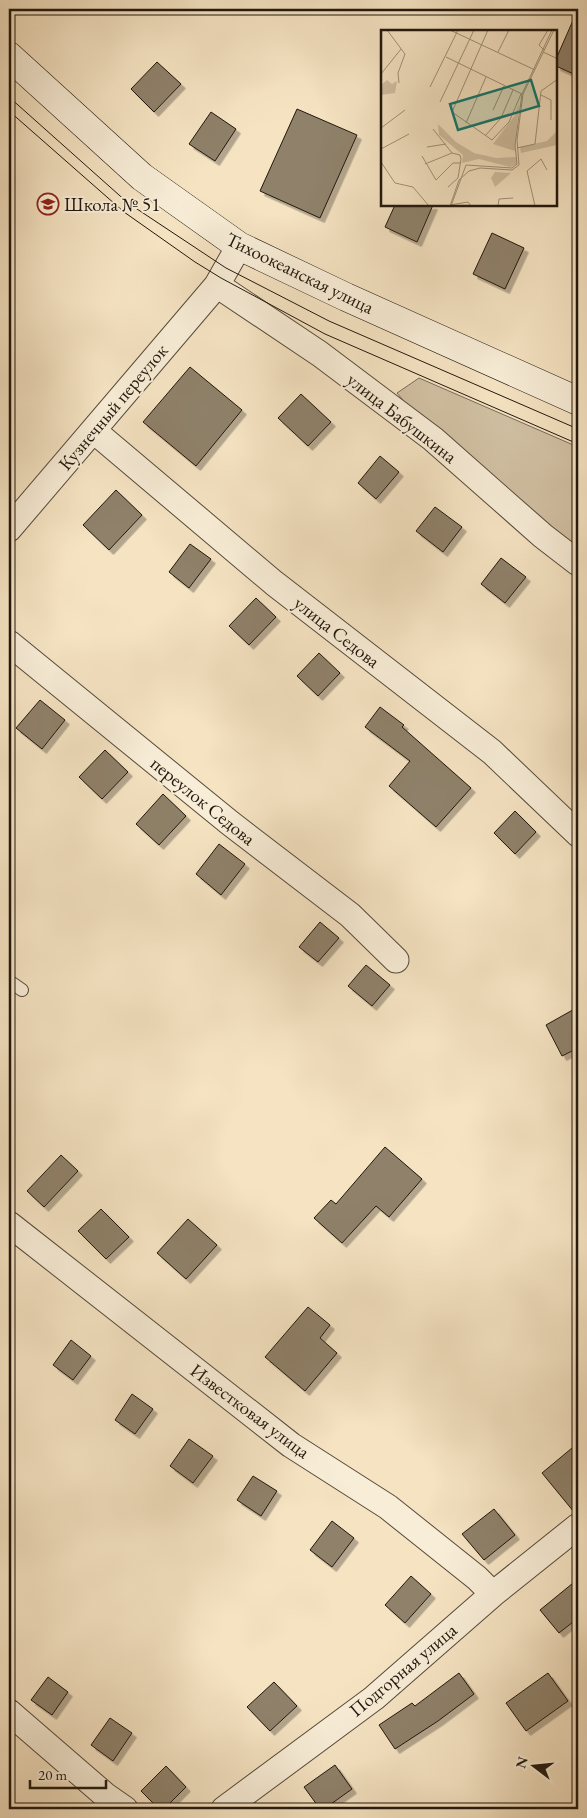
<svg xmlns="http://www.w3.org/2000/svg" width="587" height="1818" font-family="'EB Garamond',serif">
	<style>
		.green { fill: #d1c0a3; stroke: #796c58 }
		.building { fill: #8f816b; stroke: #21170c; filter: url(#shadow) }
		.lines { fill: none; stroke-linecap: round; stroke-linejoin: round }
		.service-casing { stroke: #564a3a; stroke-width: 14 }
		.minor-casing { stroke: #564a3a; stroke-width: 27 }
		.secondary-casing { stroke: #21170c; stroke-width: 29 }
		.service { stroke: #f8edd7; stroke-width: 12 }
		.minor { stroke: #f8edd7; stroke-width: 25 }
		.secondary { stroke: #f8edd7; stroke-width: 28 }
		.tram { stroke: #21170c; stroke-width: 1 }
		.labels { text-anchor: middle; dominant-baseline: central; stroke-width: 4; stroke-linejoin: round; paint-order: stroke }
		.poi-label { font-size: 19px; fill: #21170c; stroke: #f8edd7; text-anchor: start }
		.street-label { font-size: 19px; fill: #21170c; stroke: #f8edd7 }
		.inset-road { fill: none; stroke: #a09179; stroke-width: 1 }
		.view { fill: #0f766e; fill-opacity: 0.15; stroke: #0f766e; stroke-width: 2.5 }
		.inset-edge { fill: none; stroke: #21170c; stroke-width: 2.5 }
	</style>
	<defs>
		<filter id="shadow"><feDropShadow dx="4.5" dy="4.5" stdDeviation="0" flood-color="#0004"/></filter>
	</defs>
	<rect width="100%" height="100%" fill="#f5e3c2"/>
	<filter id="stains"><feTurbulence type="fractalNoise" baseFrequency=".004" numOctaves="4"/><feColorMatrix values="0 0 0 0 .2 0 0 0 0 .09 0 0 0 0 .02 0 0 0 .5 -.17"/></filter>
	<radialGradient id="worn" r=".72"><stop offset=".6" stop-color="#630" stop-opacity="0"/><stop offset="1" stop-color="#630" stop-opacity=".3"/></radialGradient>
	<path class="green" d="M 419,378 L 578,447 L 578,551 L 430,432 L 397,393 Z"/>
	<path class="building" d="M 578,9 L 578,76 L 556,66 L 556,59 Z
		M 157,62 L 181,84 L 154,112 L 131,89 Z
		M 297,109 L 357,135 L 320,218 L 260,191 Z
		M 211,112 L 236,129 L 215,161 L 189,144 Z
		M 395,205 L 433,205 L 417,242 L 385,227 Z
		M 492,233 L 524,248 L 505,289 L 473,274 Z
		M 190,367 L 242,410 L 196,466 L 143,422 Z
		M 301,394 L 331,422 L 308,446 L 278,418 Z
		M 380,456 L 399,472 L 376,499 L 358,483 Z
		M 116,490 L 142,515 L 109,550 L 83,525 Z
		M 435,507 L 462,527 L 443,552 L 416,531 Z
		M 190,544 L 211,559 L 189,588 L 169,572 Z
		M 501,558 L 526,577 L 505,603 L 481,584 Z
		M 256,598 L 276,617 L 249,645 L 229,626 Z
		M 319,653 L 340,673 L 318,696 L 297,676 Z
		M 40,700 L 65,720 L 42,749 L 16,728 Z
		M 380,707 L 404,725 L 402,727 L 471,788 L 436,827 L 389,786 L 410,761 L 365,727 Z
		M 105,750 L 128,772 L 102,799 L 79,777 Z
		M 163,794 L 186,816 L 159,845 L 136,824 Z
		M 515,811 L 536,832 L 515,854 L 494,833 Z
		M 219,844 L 245,864 L 221,895 L 196,874 Z
		M 320,922 L 339,938 L 318,962 L 299,947 Z
		M 366,965 L 390,985 L 372,1006 L 348,986 Z
		M 578,1007 L 578,1048 L 562,1056 L 546,1025 Z
		M 385,1147 L 422,1179 L 389,1217 L 376,1206 L 342,1243 L 314,1218 L 331,1200 L 336,1204 Z
		M 61,1155 L 78,1171 L 44,1207 L 27,1191 Z
		M 101,1209 L 129,1237 L 106,1259 L 78,1231 Z
		M 188,1219 L 217,1245 L 186,1279 L 157,1253 Z
		M 308,1307 L 330,1325 L 320,1338 L 337,1353 L 305,1391 L 265,1357 Z
		M 71,1340 L 91,1356 L 73,1380 L 53,1365 Z
		M 132,1394 L 153,1409 L 135,1434 L 115,1420 Z
		M 189,1439 L 213,1456 L 193,1483 L 170,1466 Z
		M 578,1443 L 578,1512 L 574,1512 L 542,1473 Z
		M 253,1476 L 277,1491 L 261,1516 L 237,1500 Z
		M 494,1509 L 515,1535 L 484,1560 L 462,1534 Z
		M 332,1521 L 354,1538 L 332,1567 L 310,1550 Z
		M 411,1576 L 431,1594 L 405,1623 L 385,1605 Z
		M 578,1579 L 578,1618 L 559,1633 L 540,1610 Z
		M 459,1673 L 474,1694 L 438,1721 L 395,1749 L 379,1725 L 412,1703 L 415,1706 Z
		M 548,1673 L 568,1701 L 526,1731 L 506,1703 Z
		M 48,1677 L 68,1692 L 52,1715 L 31,1700 Z
		M 274,1682 L 297,1706 L 270,1731 L 247,1707 Z
		M 110,1718 L 132,1733 L 113,1761 L 91,1745 Z
		M 335,1765 L 352,1789 L 324,1809 L 320,1809 L 304,1787 Z
		M 166,1766 L 186,1787 L 164,1809 L 159,1809 L 141,1791 Z"/>
	<g class="lines">
		<g class="service-casing">
			<path id="service" d="M 9,981 L 22,990"/>
		</g>
		<g class="minor-casing">
			<path id="minor" d="M 217,285 L 320,354 L 433,439 L 543,536 L 578,563
				M 94,431 L 274,583 L 492,752 L 578,834
				M 9,529 L 217,285 L 239,246
				M 9,643 L 230,823 L 350,915 L 396,960
				M 9,1224 L 291,1445 L 388,1507 L 477,1578 L 493,1594
				M 9,1712 L 105,1795 L 125,1809
				M 224,1809 L 374,1698 L 493,1594 L 578,1526"/>
		</g>
		<g class="secondary-casing">
			<path id="secondary" d="M 9,56 L 142,177 L 239,246 L 346,297 L 578,401"/>
		</g>
		<use href="#service" class="service"/>
		<use href="#minor" class="minor"/>
		<use href="#secondary" class="secondary"/>
		<path class="tram" d="M 9,97 L 128,203 L 226,268 L 329,321 L 578,429
			M 9,111 L 124,212 L 195,262 L 221,278 L 325,334 L 578,444"/>
	</g>
	<defs>
		<g id="school-ring" transform="scale(1.125)"><circle r="9.5" fill="#f8edd7" stroke="#8f2418" stroke-width="1.5"/><path d="M0-5L7-2L0 1L-7-2ZM-4 1L0 2.5L4 1V4Q0 6-4 4Z" fill="#8f2418"/></g>
	</defs>
	<g fill-rule="evenodd">
		<use href="#school-ring" x="48" y="204"/>
	</g>
	<g class="labels">
		<g class="poi-label">
			<text x="64" y="204">Школа № 51</text>
		</g>
		<g class="street-label">
			<text transform="translate(300 273) rotate(26)">Тихоокеанская улица</text>
			<text transform="translate(113 407) rotate(-50)">Кузнечный переулок</text>
			<text transform="translate(402 418) rotate(38)">улица Бабушкина</text>
			<text transform="translate(337 632) rotate(38)">улица Седова</text>
			<text transform="translate(203 801) rotate(39)">переулок Седова</text>
			<text transform="translate(250 1411) rotate(37)">Известковая улица</text>
			<text transform="translate(403 1670) rotate(-40)">Подгорная улица</text>
		</g>
	</g>
	<g transform="translate(381 30)">
		<rect width="176" height="176" fill="#f5e3c2"/>
		<path d="M 6,50 L 11,54 L 16,51 L 14,63 L 0,65 L 0,55 ZM 138,73 L 134,121 L 112,114 L 134,85 ZM 57,94 L 75,112 L 93,123 L 115,128 L 136,127 L 136,134 L 129,137 L 98,129 L 81,133 L 82,125 L 58,105 ZM 176,101 L 176,115 L 140,123 L 139,117 L 166,111 ZM 114,142 L 130,143 L 114,157 L 110,148 Z" fill="#d1c0a3"/>
		<path class="inset-road" d="M 6,0 L 24,24 L 17,43 L 18,53M 69,0 L 154,40M 107,0 L 71,82 L 111,110 L 128,92 L 140,64M 163,20 L 158,15 L 167,0M 117,22 L 128,0M 162,22 L 177,29M 65,27 L 141,64M 0,44 L 20,19M 49,57 L 77,0M 160,65 L 170,70 L 170,90M 59,72 L 93,0M 112,80 L 123,56M 85,93 L 105,47M 0,98 L 24,80M 52,99 L 71,123M 104,106 L 120,88 L 132,60M 46,117 L 65,114M 136,118 L 154,114 L 160,61 L 177,49M 0,119 L 28,104M 41,126 L 55,150 L 72,133 L 80,133M 0,132 L 14,153 L 32,157 L 48,176M 44,134 L 71,123M 67,157 L 77,148 L 80,129 L 79,125 L 71,123M 69,175 L 87,172 L 90,176M 69,176 L 78,150 L 88,141 L 99,138 L 131,140 L 138,135 L 136,110 L 142,64 L 173,0M 70,176 L 85,135 L 131,138 L 136,134 L 134,115 L 141,64 L 171,0M 117,176 L 118,169 L 132,168M 154,176 L 146,141 L 160,129 L 166,140"/>
		<path class="view" d="M 150,50 L 158,76 L 77,100 L 69,74 Z"/>
		<rect width="176" height="176" class="inset-edge"/>
	</g>
	<rect width="587" height="1818" fill="none" stroke="#f5e3c2" stroke-width="30"/>
	<rect x="10" y="10" width="567" height="1798" fill="none" stroke="#21170c" stroke-width="2.5"/>
	<rect x="15" y="15" width="557" height="1788" fill="none" stroke="#21170c"/>
	<g transform="translate(534 1766) rotate(286)" stroke="#f8edd7" stroke-width="4" paint-order="stroke">
	<path d="M0-4L9 19L0 12L-9 19Z" fill="#21170c"/>
	<text y="-8" font-size="14" font-weight="bold" text-anchor="middle" fill="#21170c">N</text>
	</g>
	<path d="M30 1780v8h76v-8" fill="none" stroke="#21170c" stroke-width="2.5"/>
	<text x="38" y="1780" font-size="15" fill="#21170c" stroke="#f8edd7" stroke-width="4" paint-order="stroke">20 m</text>
	<rect width="100%" height="100%" filter="url(#stains)"/>
	<rect width="100%" height="100%" fill="url(#worn)"/>
</svg>
